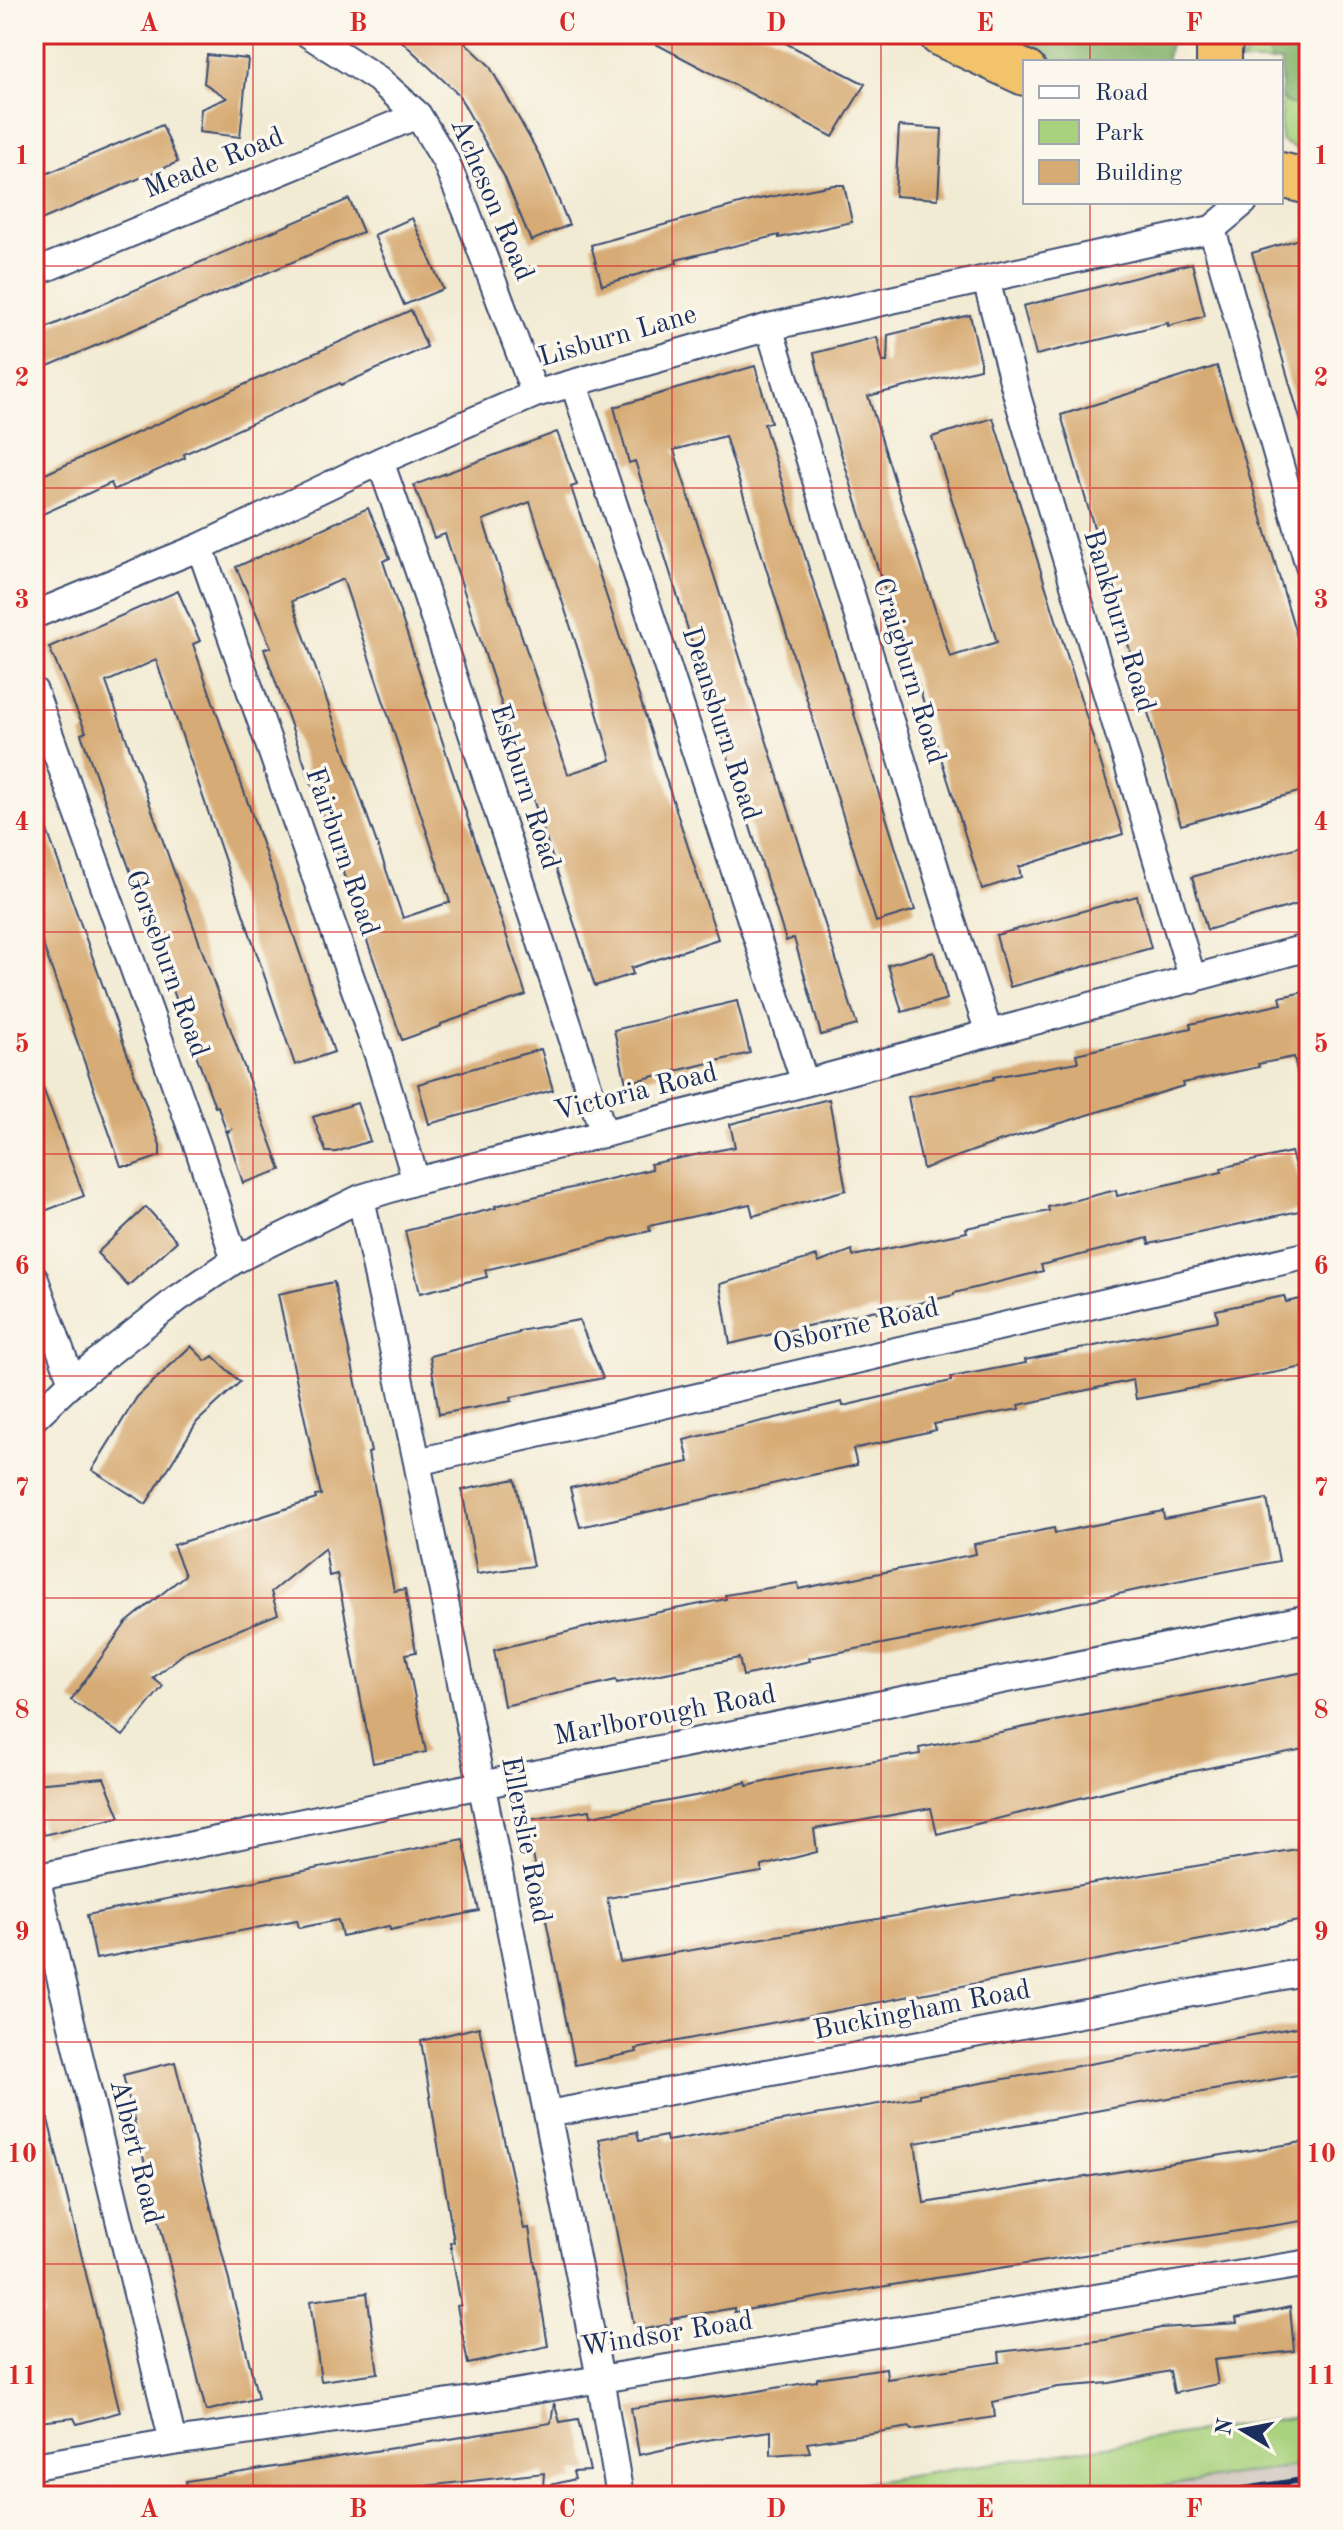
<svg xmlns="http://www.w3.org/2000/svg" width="1343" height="2530" font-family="'Old Standard TT',serif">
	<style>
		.industrial { fill: #ccc2b9 }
		.green { fill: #a9d27e; stroke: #62806e; stroke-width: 2 }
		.forest { fill: #86b46d; stroke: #507266; stroke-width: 2 }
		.building { fill: #d7ab74; fill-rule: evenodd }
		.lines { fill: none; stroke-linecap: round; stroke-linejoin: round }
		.minor-casing { stroke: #3b4b70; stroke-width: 30 }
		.trunk-casing { stroke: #3b4b70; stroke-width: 48 }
		.minor { stroke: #fff; stroke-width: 26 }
		.trunk { stroke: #f2c36a; stroke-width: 44 }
		.rail { stroke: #1b2f5e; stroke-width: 6 }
		.grid { fill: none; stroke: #d62828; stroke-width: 2; stroke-opacity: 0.55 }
		.labels { text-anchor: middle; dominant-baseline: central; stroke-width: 7; stroke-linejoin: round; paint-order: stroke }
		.street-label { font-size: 28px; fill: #1b2f5e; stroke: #fbf7ec }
		.neatline { fill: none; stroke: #d62828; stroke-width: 3 }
		.grid-label { font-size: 26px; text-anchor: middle; font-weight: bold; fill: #d62828 }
	</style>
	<rect width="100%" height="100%" fill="#fbf7ec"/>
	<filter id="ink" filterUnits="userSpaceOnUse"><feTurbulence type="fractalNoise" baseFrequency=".0125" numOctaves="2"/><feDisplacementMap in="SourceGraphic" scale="16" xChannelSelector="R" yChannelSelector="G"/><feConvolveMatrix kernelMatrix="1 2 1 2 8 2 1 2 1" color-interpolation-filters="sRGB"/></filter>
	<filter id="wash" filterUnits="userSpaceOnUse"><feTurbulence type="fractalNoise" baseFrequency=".006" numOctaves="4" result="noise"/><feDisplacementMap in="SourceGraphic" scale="32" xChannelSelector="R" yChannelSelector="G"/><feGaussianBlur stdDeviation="1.8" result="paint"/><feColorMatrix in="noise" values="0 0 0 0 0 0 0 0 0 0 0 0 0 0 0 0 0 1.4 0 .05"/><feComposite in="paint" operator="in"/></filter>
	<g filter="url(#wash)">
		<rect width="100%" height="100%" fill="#f2ebd4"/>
		<path class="industrial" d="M 1309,2464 L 1309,2496 L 1095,2496 Z"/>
		<path class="green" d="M 1243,34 L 1262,34 L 1272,62 L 1240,62 L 1240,59 L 1245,58 L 1245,53 L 1240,52 Z
			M 1281,95 L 1286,102 L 1302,109 L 1304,130 L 1309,134 L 1309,155 L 1281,141 Z
			M 1309,2415 L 1309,2464 L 1095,2496 L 779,2496 Z"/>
		<path class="forest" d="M 990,34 L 1172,34 L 1166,62 L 1054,62 Z
			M 1262,34 L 1309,34 L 1309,134 L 1304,130 L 1302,109 L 1286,102 L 1281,95 L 1281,62 L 1272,62 Z"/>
		<g id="blocks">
			<path class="building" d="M 394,34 L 456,34 L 489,65 L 541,158 L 569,225 L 531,241 L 504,176 L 458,94 Z
				M 637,34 L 768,34 L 865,84 L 833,137 Z
				M 207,55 L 248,59 L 240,137 L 199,132 L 201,109 L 227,98 L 204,83 Z
				M 162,125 L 178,162 L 34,223 L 34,179 Z
				M 899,126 L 942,129 L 938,199 L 895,196 Z
				M 833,185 L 844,185 L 852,222 L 779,238 L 779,235 L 676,260 L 677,263 L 602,285 L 591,245 L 754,200 Z
				M 349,199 L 363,232 L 34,372 L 34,333 Z
				M 412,218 L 443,289 L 404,305 L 374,235 Z
				M 1309,236 L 1309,425 L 1302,426 L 1252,253 Z
				M 1192,263 L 1205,316 L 1168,326 L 1168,323 L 1036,355 L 1023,306 Z
				M 411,310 L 427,347 L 341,385 L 340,383 L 184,454 L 185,458 L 114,490 L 111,483 L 34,518 L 34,479 Z
				M 970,315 L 980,358 L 980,369 L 868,396 L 950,657 L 997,642 L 932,437 L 993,418 L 1123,834 L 1019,867 L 1021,877 L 982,889 L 911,662 L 908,663 L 826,406 L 814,353 L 877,337 L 883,362 L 887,362 L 888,335 Z
				M 755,366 L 771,422 L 764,424 L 915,910 L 876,922 L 725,436 L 674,450 L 857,1025 L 821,1035 L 794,938 L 786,941 L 635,461 L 629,463 L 614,407 Z
				M 1217,366 L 1309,678 L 1309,789 L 1181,825 L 1061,415 Z
				M 557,432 L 577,485 L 571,487 L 718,939 L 631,968 L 633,974 L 595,986 L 445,534 L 434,538 L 414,485 ZM 530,502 L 584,668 L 611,760 L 568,774 L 483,520 Z
				M 368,508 L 390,558 L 383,561 L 526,995 L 441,1024 L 441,1026 L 402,1040 L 264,649 L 271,647 L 236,567 ZM 343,579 L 450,902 L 403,918 L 292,601 Z
				M 178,591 L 200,641 L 193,644 L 334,1052 L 295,1065 L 156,660 L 106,682 L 281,1170 L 243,1183 L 227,1133 L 230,1130 L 226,1131 L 218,1106 L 215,1107 L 81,734 L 86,732 L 49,647 Z
				M 38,805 L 160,1145 L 160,1156 L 132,1166 L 121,1166 L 34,919 L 34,806 Z
				M 1309,844 L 1309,901 L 1207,930 L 1192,877 Z
				M 1137,896 L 1151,948 L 1010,987 L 996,935 Z
				M 934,952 L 947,999 L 902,1012 L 888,965 Z
				M 1309,991 L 1309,1074 L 1298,1075 L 1294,1057 L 1258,1064 L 1259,1067 L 1182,1083 L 1183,1086 L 995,1143 L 923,1169 L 908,1097 L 994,1079 L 993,1077 L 1078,1062 L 1076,1054 L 1191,1028 L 1190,1024 L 1282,1004 L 1280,997 Z
				M 737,1001 L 750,1053 L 626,1083 L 614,1030 Z
				M 541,1049 L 553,1090 L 429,1124 L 418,1084 Z
				M 36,1070 L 84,1196 L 42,1212 L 34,1192 L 34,1071 Z
				M 829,1099 L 846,1190 L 753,1216 L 750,1204 L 649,1226 L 650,1231 L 485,1270 L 487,1277 L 420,1293 L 405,1231 L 496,1208 L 495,1206 L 652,1169 L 650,1164 L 735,1147 L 730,1124 Z
				M 357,1103 L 370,1141 L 336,1152 L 326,1152 L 313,1117 Z
				M 1291,1152 L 1308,1209 L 1149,1244 L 1148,1238 L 1041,1265 L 1043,1271 L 954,1293 L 954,1295 L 877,1313 L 876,1310 L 730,1344 L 720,1284 L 817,1256 L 818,1263 L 852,1250 L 853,1256 L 967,1232 L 966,1228 L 1049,1211 L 1048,1207 L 1116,1190 L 1117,1196 L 1222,1172 L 1221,1168 Z
				M 146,1207 L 177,1241 L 128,1286 L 97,1253 Z
				M 334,1282 L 371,1452 L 368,1453 L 394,1591 L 405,1589 L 416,1652 L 406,1654 L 426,1752 L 373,1763 L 337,1574 L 329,1576 L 325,1548 L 271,1592 L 278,1614 L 188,1650 L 153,1678 L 163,1686 L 123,1736 L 71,1700 L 126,1623 L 185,1575 L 173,1545 L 316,1499 L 315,1496 L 321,1495 L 278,1294 Z
				M 1284,1296 L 1286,1302 L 1309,1297 L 1309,1366 L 1136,1399 L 1133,1380 L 1019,1405 L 1020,1409 L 934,1424 L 936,1430 L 853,1449 L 857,1465 L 580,1527 L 570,1488 L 689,1462 L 684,1440 L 842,1402 L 843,1406 L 951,1381 L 951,1377 L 1026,1363 L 1025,1360 L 1218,1321 L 1216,1310 Z
				M 579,1320 L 603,1378 L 511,1397 L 512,1401 L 439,1414 L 430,1356 L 519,1333 L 519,1331 Z
				M 191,1346 L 206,1361 L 213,1356 L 240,1382 L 197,1422 L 146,1504 L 92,1470 L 137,1397 Z
				M 515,1479 L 533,1566 L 477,1574 L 462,1490 Z
				M 1267,1499 L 1279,1561 L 1177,1581 L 970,1627 L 809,1658 L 810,1661 L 743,1676 L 739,1658 L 617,1683 L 616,1680 L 504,1706 L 494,1650 L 604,1623 L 726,1599 L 725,1595 L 798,1583 L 799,1589 L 976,1554 L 974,1544 L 1054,1528 L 1055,1533 L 1163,1511 L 1164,1519 Z
				M 1309,1671 L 1309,1748 L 1163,1777 L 937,1834 L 931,1808 L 814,1829 L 817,1852 L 762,1866 L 762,1872 L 607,1898 L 620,1962 L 1309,1847 L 1309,1919 L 636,2049 L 637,2052 L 575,2065 L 526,1820 L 590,1810 L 591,1816 L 705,1794 L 746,1782 L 747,1786 L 807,1772 L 920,1754 L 919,1748 Z
				M 104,1778 L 120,1817 L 43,1835 L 34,1784 Z
				M 463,1839 L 479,1911 L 390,1930 L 389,1926 L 342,1936 L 338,1920 L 299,1928 L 297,1920 L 96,1959 L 87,1915 Z
				M 1309,2025 L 1309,2073 L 915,2143 L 924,2203 L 1309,2141 L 1309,2220 L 910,2282 L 734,2312 L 734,2308 L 671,2319 L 672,2324 L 635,2331 L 599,2139 L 637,2132 L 639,2141 L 666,2136 L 667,2141 L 919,2097 L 919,2094 Z
				M 479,2027 L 524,2229 L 529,2228 L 548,2346 L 468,2364 L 457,2306 L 461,2305 L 450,2243 L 454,2242 L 421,2041 Z
				M 175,2062 L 258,2398 L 206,2411 L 123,2075 Z
				M 44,2103 L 120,2412 L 77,2424 L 74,2418 L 39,2422 L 34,2403 L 34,2319 L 44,2317 L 34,2278 L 34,2104 Z
				M 367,2293 L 378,2373 L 321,2381 L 310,2301 Z
				M 1290,2307 L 1294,2351 L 1214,2360 L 1218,2384 L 1174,2393 L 1170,2371 L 1110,2383 L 1058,2387 L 993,2402 L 995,2417 L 911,2430 L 910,2427 L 807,2443 L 810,2452 L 771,2455 L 771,2431 L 706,2440 L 639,2455 L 631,2408 L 752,2392 L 817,2381 L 817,2378 L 886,2368 L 887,2379 L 1000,2362 L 999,2352 L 1105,2340 L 1161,2328 L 1237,2323 L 1236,2318 Z
				M 554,2403 L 560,2422 L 578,2419 L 590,2471 L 573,2472 L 575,2479 L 543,2487 L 544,2473 L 406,2488 L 408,2496 L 188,2496 L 186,2481 L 551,2423 Z"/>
		</g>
	</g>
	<g filter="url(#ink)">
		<use href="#blocks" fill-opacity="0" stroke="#3b4b70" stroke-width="2"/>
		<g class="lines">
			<g class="minor-casing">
				<path id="minor" d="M 308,34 L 378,79 L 418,115 L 445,160 L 466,210 L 535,394
					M 1212,229 L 1309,566
					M 34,273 L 418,115
					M 986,280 L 1018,399 L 1193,980
					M 769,327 L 946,903 L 989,1033
					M 574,384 L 805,1083
					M 380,461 L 418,569 L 604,1134
					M 200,547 L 378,1055 L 416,1181
					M 34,615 L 200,547 L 380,461 L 535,394 L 769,327 L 1212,229 L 1244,202
					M 34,691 L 199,1150 L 235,1260
					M 361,1198 L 417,1462 L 600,2378 L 620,2496
					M 34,1277 L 72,1382
					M 34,1418 L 72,1382 L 177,1299 L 235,1260 L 361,1198 L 416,1181 L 805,1083 L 1309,947
					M 417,1462 L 1309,1255
					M 36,1877 L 173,2442
					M 34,1878 L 481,1785 L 1309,1618
					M 548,2114 L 1309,1971
					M 34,2466 L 173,2442 L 478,2399 L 1309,2263"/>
			</g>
			<g class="trunk-casing">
				<path id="trunk" d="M 941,34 L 1025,73
					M 1219,62 L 1219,48 L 1223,34
					M 1281,175 L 1309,182"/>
			</g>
			<use href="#minor" class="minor"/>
			<use href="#trunk" class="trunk"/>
			<path class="rail" d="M 1198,2496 L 1309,2479"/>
		</g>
	</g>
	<path class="grid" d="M 253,34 L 253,2496M 462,34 L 462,2496M 672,34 L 672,2496M 881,34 L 881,2496M 1090,34 L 1090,62M 1090,202 L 1090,2496M 34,266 L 1309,266M 34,488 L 1309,488M 34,710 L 1309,710M 34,932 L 1309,932M 34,1154 L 1309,1154M 34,1376 L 1309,1376M 34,1598 L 1309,1598M 34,1820 L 1309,1820M 34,2042 L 1309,2042M 34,2264 L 1309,2264"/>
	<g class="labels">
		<g class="street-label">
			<text transform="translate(214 164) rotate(-22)">Meade Road</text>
			<text transform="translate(491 200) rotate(67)">Acheson Road</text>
			<text transform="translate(618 337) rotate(-16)">Lisburn Lane</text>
			<text transform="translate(1118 621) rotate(73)">Bankburn Road</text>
			<text transform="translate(908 671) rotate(73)">Craigburn Road</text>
			<text transform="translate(720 724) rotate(72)">Deansburn Road</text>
			<text transform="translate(524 787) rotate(72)">Eskburn Road</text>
			<text transform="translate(341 852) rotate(71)">Fairburn Road</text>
			<text transform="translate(166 964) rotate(70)">Gorseburn Road</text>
			<text transform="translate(636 1093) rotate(-14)">Victoria Road</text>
			<text transform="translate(856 1327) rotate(-13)">Osborne Road</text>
			<text transform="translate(665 1716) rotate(-11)">Marlborough Road</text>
			<text transform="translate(525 1840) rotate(79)">Ellerslie Road</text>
			<text transform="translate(922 2011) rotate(-11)">Buckingham Road</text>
			<text transform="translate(135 2152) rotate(76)">Albert Road</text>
			<text transform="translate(667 2335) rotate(-9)">Windsor Road</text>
		</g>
	</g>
	<rect width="1343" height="2530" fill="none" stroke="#fbf7ec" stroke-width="88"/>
	<rect x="1023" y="60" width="260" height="144" fill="#fbf7ec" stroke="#a1a7b3" stroke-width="2"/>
	<rect x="1039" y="86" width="40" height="12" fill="#ffffff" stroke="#a1a7b3" stroke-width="2"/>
	<text x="1095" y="100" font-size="24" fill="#1b2f5e">Road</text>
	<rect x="1039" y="120" width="40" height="24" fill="#a9d27e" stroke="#a1a7b3" stroke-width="2"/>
	<text x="1095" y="140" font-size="24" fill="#1b2f5e">Park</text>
	<rect x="1039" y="160" width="40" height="24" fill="#d7ab74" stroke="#a1a7b3" stroke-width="2"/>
	<text x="1095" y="180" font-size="24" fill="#1b2f5e">Building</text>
	<g transform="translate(1243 2430) rotate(280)" stroke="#fbf7ec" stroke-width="6" paint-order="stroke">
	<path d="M0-6L14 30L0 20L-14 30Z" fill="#1b2f5e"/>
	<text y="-12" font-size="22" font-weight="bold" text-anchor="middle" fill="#1b2f5e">N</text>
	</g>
	<rect x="44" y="44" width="1255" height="2442" class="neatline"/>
	<g class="grid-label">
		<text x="149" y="31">A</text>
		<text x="358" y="31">B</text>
		<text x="567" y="31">C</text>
		<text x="776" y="31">D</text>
		<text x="985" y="31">E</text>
		<text x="1194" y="31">F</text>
		<text x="22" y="164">1</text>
		<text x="1321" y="164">1</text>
		<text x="22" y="386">2</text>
		<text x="1321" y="386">2</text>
		<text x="22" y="608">3</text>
		<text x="1321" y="608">3</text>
		<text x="22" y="830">4</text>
		<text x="1321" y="830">4</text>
		<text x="22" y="1052">5</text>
		<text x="1321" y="1052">5</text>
		<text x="22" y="1274">6</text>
		<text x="1321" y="1274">6</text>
		<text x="22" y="1496">7</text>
		<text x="1321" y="1496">7</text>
		<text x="22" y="1718">8</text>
		<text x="1321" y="1718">8</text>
		<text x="22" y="1940">9</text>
		<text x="1321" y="1940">9</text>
		<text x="22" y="2162">10</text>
		<text x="1321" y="2162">10</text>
		<text x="22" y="2384">11</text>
		<text x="1321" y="2384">11</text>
		<text x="149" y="2517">A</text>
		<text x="358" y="2517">B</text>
		<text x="567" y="2517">C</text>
		<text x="776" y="2517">D</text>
		<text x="985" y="2517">E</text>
		<text x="1194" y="2517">F</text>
	</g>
</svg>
